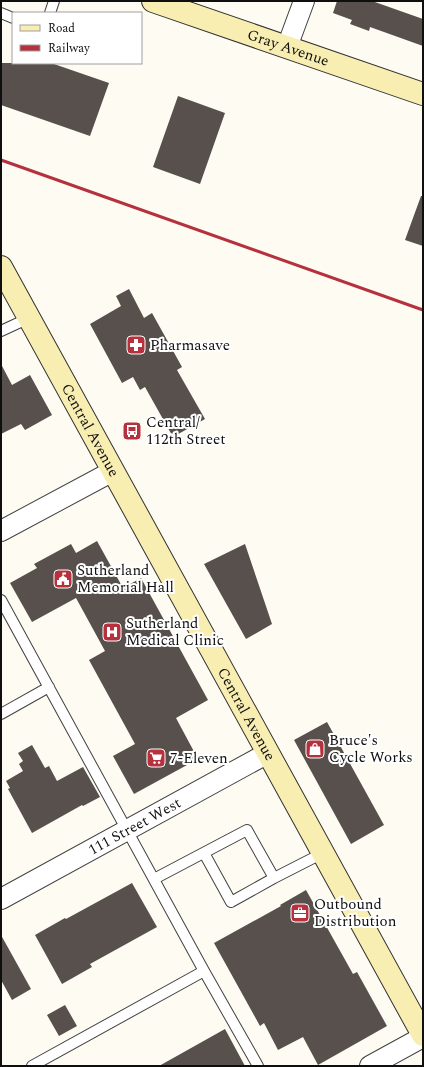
<svg xmlns="http://www.w3.org/2000/svg" width="424" height="1067" font-family="Spectral,serif">
	<style>
		.building { fill: #57504c }
		.lines { fill: none; stroke-linecap: round; stroke-linejoin: round }
		.lane-casing { stroke: #424242; stroke-width: 12 }
		.street-casing { stroke: #424242; stroke-width: 22 }
		.secondary-casing { stroke: #313131; stroke-width: 24 }
		.lane { stroke: #fff; stroke-width: 10 }
		.street { stroke: #fff; stroke-width: 20 }
		.secondary { stroke: #f9eeb2; stroke-width: 22 }
		.rail { stroke: #b4313d; stroke-width: 3 }
		.labels { text-anchor: middle; dominant-baseline: central; stroke-width: 4; stroke-linejoin: round; paint-order: stroke }
		.street-label { font-size: 15px; fill: #0f0f0f; stroke: #fff }
		.poi-label { font-size: 15px; fill: #0f0f0f; stroke: #fff; text-anchor: start }
	</style>
	<rect width="100%" height="100%" fill="#fefbf2"/>
	<path class="building" d="M 337,1 L 372,1 L 423,19 L 423,46 L 370,27 L 369,31 L 350,24 L 352,20 L 333,13 Z
		M 1,63 L 51,63 L 109,83 L 90,136 L 1,105 Z
		M 178,96 L 225,113 L 200,184 L 153,167 Z
		M 421,196 L 423,196 L 423,246 L 405,240 Z
		M 129,289 L 144,318 L 152,313 L 182,367 L 177,370 L 205,419 L 173,437 L 145,387 L 140,390 L 133,377 L 122,383 L 90,324 L 121,306 L 116,296 Z
		M 1,364 L 12,385 L 30,375 L 52,415 L 25,430 L 21,424 L 1,434 Z
		M 97,541 L 123,588 L 141,578 L 208,700 L 176,718 L 198,759 L 134,794 L 113,756 L 135,744 L 89,660 L 105,651 L 76,598 L 32,622 L 10,583 L 37,568 L 34,564 L 71,544 L 76,553 Z
		M 245,544 L 272,624 L 246,639 L 204,564 Z
		M 327,722 L 384,825 L 351,844 L 294,740 Z
		M 32,745 L 45,768 L 49,766 L 57,781 L 83,767 L 100,797 L 83,806 L 82,805 L 32,833 L 8,789 L 10,788 L 6,781 L 23,771 L 19,764 L 23,761 L 18,753 Z
		M 132,883 L 157,927 L 90,964 L 92,967 L 62,984 L 35,935 L 65,918 L 66,919 Z
		M 306,890 L 353,974 L 357,972 L 387,1026 L 318,1065 L 303,1037 L 278,1050 L 264,1023 L 260,1026 L 214,943 L 281,906 L 280,905 Z
		M 1,935 L 31,989 L 12,1000 L 1,980 Z
		M 65,1005 L 77,1026 L 59,1036 L 47,1015 Z
		M 225,1029 L 245,1066 L 159,1066 Z"/>
	<g class="lines">
		<g class="lane-casing">
			<path id="lane" d="M 1,13 L 13,18
				M 50,13 L 54,1
				M 1,331 L 29,318
				M 1,600 L 204,971 L 258,1066
				M 1,714 L 49,687
				M 204,853 L 231,902 L 274,878
				M 154,879 L 247,830 L 274,878 L 323,853
				M 32,1066 L 204,971"/>
		</g>
		<g class="street-casing">
			<g id="street">
				<path d="M 287,47 L 304,1"/>
				<path d="M 1,531 L 113,471"/>
				<path id="s1" d="M 1,899 L 268,753"/>
				<path d="M 370,1066 L 423,1037"/>
			</g>
		</g>
		<g class="secondary-casing">
			<g id="secondary">
				<path id="s2" d="M 153,1 L 423,94"/>
				<path id="s3" d="M 1,267 L 423,1035"/>
			</g>
		</g>
		<use href="#lane" class="lane"/>
		<use href="#street" class="street"/>
		<use href="#secondary" class="secondary"/>
		<path class="rail" d="M 1,160 L 423,310"/>
	</g>
	<defs>
		<g id="pharmacy-square" transform="scale(1)"><rect x="-9" y="-9" width="18" height="18" rx="4" fill="#b4313d" stroke="#fff"/><path d="M-2-6h4v4h4v4h-4v4h-4v-4h-4v-4h4Z" fill="#fff"/></g>
		<g id="bus-square" transform="scale(1)"><rect x="-9" y="-9" width="18" height="18" rx="4" fill="#b4313d" stroke="#fff"/><path d="M-5-6H5V4H4V6H2V4H-2V6H-4V4H-5ZM-3.5-4V0h7V-4ZM-3.5 1.2v1.5H-2V1.2ZM2 1.2v1.5H3.5V1.2Z" fill="#fff"/></g>
		<g id="civic-square" transform="scale(1)"><rect x="-9" y="-9" width="18" height="18" rx="4" fill="#b4313d" stroke="#fff"/><path d="M-.6-6.5H3V-4.5H.6V-3L4-1V1h2V6H-6V1h2V-1L-.6-3ZM-1.2 2.5V6h2.4V2.5Z" fill="#fff"/></g>
		<g id="hospital-square" transform="scale(1)"><rect x="-9" y="-9" width="18" height="18" rx="4" fill="#b4313d" stroke="#fff"/><path d="M-5-5h3v3.5h4V-5h3V5h-3V1.5h-4V5h-3Z" fill="#fff"/></g>
		<g id="shop-square" transform="scale(1)"><rect x="-9" y="-9" width="18" height="18" rx="4" fill="#b4313d" stroke="#fff"/><path d="M-5-2.5h2.3a2.7 3.5 0 0 1 5.4 0H5L5.5 6h-11ZM-1.5-2.5h3a1.5 2.3 0 0 0-3 0Z" fill="#fff"/></g>
		<g id="supermarket-square" transform="scale(1)"><rect x="-9" y="-9" width="18" height="18" rx="4" fill="#b4313d" stroke="#fff"/><path d="M-6-5.5h2.5l.6 2H6L4.5 2H-2.5L-4.4-4H-6ZM-1.5 3.2a1.3 1.3 0 1 0 .1 0ZM3 3.2a1.3 1.3 0 1 0 .1 0Z" fill="#fff"/></g>
		<g id="office-square" transform="scale(1)"><rect x="-9" y="-9" width="18" height="18" rx="4" fill="#b4313d" stroke="#fff"/><path d="M-6-3h4V-5.5h4V-3h4V5H-6ZM-1-4.5V-3h2v-1.5ZM-6 0V1H6V0Z" fill="#fff"/></g>
	</defs>
	<g fill-rule="evenodd">
		<use href="#pharmacy-square" x="136" y="345"/>
		<use href="#bus-square" x="132" y="431"/>
		<use href="#civic-square" x="63" y="579"/>
		<use href="#hospital-square" x="112" y="632"/>
		<use href="#shop-square" x="315" y="749"/>
		<use href="#supermarket-square" x="156" y="758"/>
		<use href="#office-square" x="300" y="913"/>
	</g>
	<g class="labels">
		<g class="street-label">
			<text stroke="none"><textPath href="#s2" startOffset="143">Gray Avenue</textPath></text>
			<text stroke="none"><textPath href="#s3" startOffset="186">Central Avenue</textPath></text>
			<text stroke="none"><textPath href="#s3" startOffset="510">Central Avenue</textPath></text>
			<text stroke="none"><textPath href="#s1" startOffset="152">111 Street West</textPath></text>
		</g>
		<g class="poi-label">
			<text x="150" y="345">Pharmasave</text>
			<text x="146" y="422">Central/<tspan x="146" dy="17">112th Street</tspan></text>
			<text x="77" y="570">Sutherland<tspan x="77" dy="17">Memorial Hall</tspan></text>
			<text x="126" y="623">Sutherland<tspan x="126" dy="17">Medical Clinic</tspan></text>
			<text x="329" y="740">Bruce's<tspan x="329" dy="17">Cycle Works</tspan></text>
			<text x="170" y="758">7-Eleven</text>
			<text x="314" y="904">Outbound<tspan x="314" dy="17">Distribution</tspan></text>
		</g>
	</g>
	<rect width="424" height="1067" fill="none" stroke="#0f0f0f" stroke-width="4"/>
	<rect x="12" y="12" width="130" height="52" fill="#ffffff" stroke="#9f9f9f"/>
	<rect x="20" y="25" width="20" height="6" fill="#f9eeb2" stroke="#9f9f9f"/>
	<text x="48" y="32" font-size="12" fill="#0f0f0f">Road</text>
	<rect x="20" y="45" width="20" height="6" fill="#b4313d" stroke="#9f9f9f"/>
	<text x="48" y="52" font-size="12" fill="#0f0f0f">Railway</text>
</svg>
